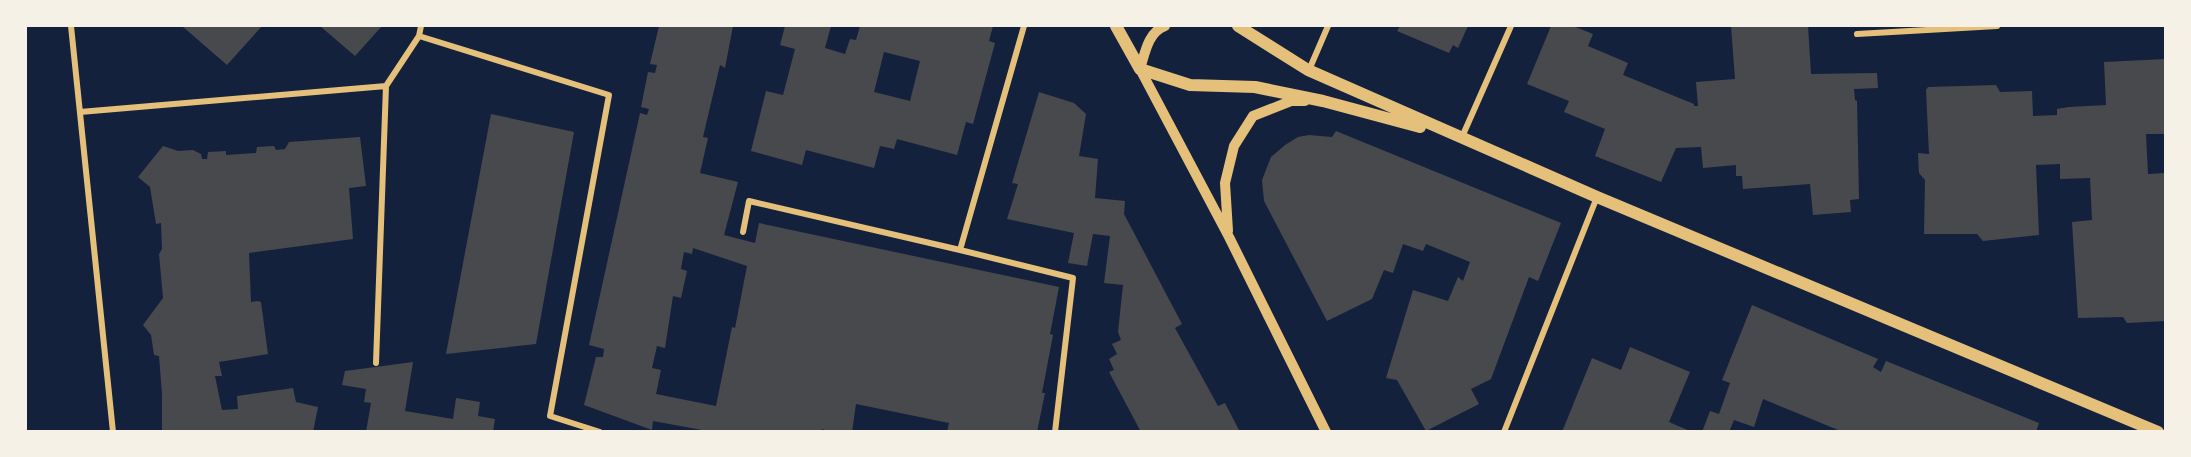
<svg xmlns="http://www.w3.org/2000/svg" width="2191" height="457" font-family="Arial,sans-serif">
	<style>
		.building { fill: #48494c; fill-rule: evenodd }
		.lines { fill: none; stroke-linecap: round; stroke-linejoin: round }
		.minor { stroke: #e5c07b; stroke-width: 6 }
		.tertiary { stroke: #e5c07b; stroke-width: 10 }
		.secondary { stroke: #e5c07b; stroke-width: 12 }
	</style>
	<rect width="100%" height="100%" fill="#14213d"/>
	<path class="building" d="M 182,26 L 262,26 L 227,65 Z
		M 320,26 L 382,26 L 355,56 Z
		M 659,26 L 733,26 L 725,68 L 720,65 L 703,137 L 708,138 L 700,173 L 738,182 L 724,235 L 755,243 L 759,223 L 1059,287 L 1050,334 L 1053,335 L 1042,393 L 1045,393 L 1037,432 L 947,432 L 949,423 L 856,404 L 852,432 L 831,432 L 822,429 L 821,432 L 713,432 L 653,421 L 652,430 L 584,405 L 596,357 L 603,357 L 604,349 L 589,345 L 640,113 L 647,115 L 649,109 L 641,107 L 648,72 L 655,73 L 657,65 L 650,64 ZM 693,248 L 747,266 L 735,328 L 732,327 L 716,406 L 656,394 L 661,370 L 652,368 L 657,346 L 665,348 L 673,296 L 681,298 L 687,271 L 681,269 L 684,252 L 692,254 Z
		M 785,26 L 831,26 L 825,48 L 845,54 L 850,39 L 856,40 L 860,26 L 993,26 L 989,41 L 995,43 L 973,124 L 966,122 L 957,155 L 897,139 L 894,149 L 880,146 L 874,168 L 806,150 L 802,165 L 751,151 L 766,91 L 783,95 L 795,49 L 780,45 ZM 884,52 L 920,61 L 910,101 L 874,92 Z
		M 1400,26 L 1468,26 L 1458,48 L 1453,45 L 1449,53 L 1397,31 Z
		M 1551,26 L 1573,26 L 1593,34 L 1588,46 L 1628,63 L 1623,75 L 1694,104 L 1694,106 L 1698,106 L 1696,82 L 1735,79 L 1731,26 L 1808,26 L 1811,74 L 1877,73 L 1878,88 L 1854,89 L 1855,100 L 1857,101 L 1859,199 L 1850,200 L 1851,212 L 1813,215 L 1810,184 L 1743,189 L 1742,176 L 1736,176 L 1736,165 L 1703,168 L 1701,147 L 1676,148 L 1661,182 L 1595,156 L 1605,129 L 1564,112 L 1569,101 L 1527,84 Z
		M 2166,59 L 2166,134 L 2146,134 L 2148,174 L 2164,173 L 2166,321 L 2127,323 L 2123,317 L 2078,318 L 2072,222 L 2092,220 L 2090,178 L 2060,179 L 2060,164 L 2036,165 L 2039,235 L 1983,241 L 1977,234 L 1924,234 L 1925,180 L 1919,173 L 1918,153 L 1929,154 L 1926,90 L 1928,87 L 1996,85 L 2000,92 L 2032,91 L 2033,116 L 2057,115 L 2057,109 L 2069,107 L 2106,105 L 2104,62 Z
		M 1039,92 L 1074,103 L 1086,114 L 1079,156 L 1098,159 L 1095,198 L 1125,201 L 1124,214 L 1182,324 L 1175,328 L 1218,406 L 1225,403 L 1240,432 L 1141,432 L 1109,372 L 1114,370 L 1109,359 L 1117,354 L 1112,344 L 1121,340 L 1118,332 L 1123,285 L 1104,283 L 1110,236 L 1093,234 L 1087,266 L 1068,263 L 1074,233 L 1007,219 L 1018,184 L 1012,183 Z
		M 491,114 L 574,132 L 536,344 L 446,354 Z
		M 1336,131 L 1561,223 L 1538,281 L 1529,277 L 1491,379 L 1471,389 L 1479,404 L 1426,431 L 1397,380 L 1386,378 L 1413,290 L 1448,301 L 1458,277 L 1463,281 L 1470,262 L 1426,244 L 1423,251 L 1403,244 L 1393,273 L 1384,270 L 1372,299 L 1327,321 L 1264,201 L 1262,180 L 1271,157 L 1285,145 L 1298,137 L 1309,135 L 1332,137 Z
		M 360,137 L 366,186 L 349,188 L 353,239 L 249,253 L 251,302 L 257,301 L 261,302 L 268,354 L 219,362 L 222,376 L 215,376 L 222,410 L 238,409 L 237,396 L 293,388 L 296,402 L 318,407 L 313,432 L 162,432 L 162,394 L 159,356 L 154,355 L 151,335 L 143,325 L 163,298 L 159,254 L 162,249 L 161,223 L 156,224 L 150,187 L 138,177 L 163,146 L 178,151 L 193,150 L 201,154 L 202,159 L 207,159 L 208,152 L 226,151 L 226,155 L 256,153 L 257,147 L 274,146 L 276,150 L 285,149 L 289,142 Z
		M 1752,305 L 1878,359 L 1873,367 L 1881,372 L 1886,361 L 2039,423 L 2036,432 L 1843,432 L 1763,399 L 1754,427 L 1734,420 L 1729,432 L 1702,432 L 1710,411 L 1719,414 L 1730,383 L 1722,380 Z
		M 1630,347 L 1690,372 L 1669,422 L 1692,432 L 1562,432 L 1592,358 L 1621,370 Z
		M 413,362 L 405,411 L 453,419 L 456,398 L 480,402 L 478,416 L 495,419 L 493,432 L 366,432 L 371,403 L 364,402 L 366,389 L 342,385 L 345,371 Z"/>
	<g class="lines">
		<path class="minor" d="M 71,26 L 113,432
			M 1024,26 L 960,250 L 1073,278 L 1055,432
			M 1857,34 L 1997,26
			M 419,36 L 609,95 L 550,416 L 600,432
			M 1309,70 L 1328,26
			M 80,112 L 386,86
			M 1462,137 L 1511,26
			M 743,232 L 749,201 L 960,250
			M 376,363 L 386,86 L 419,36 L 421,26
			M 1504,432 L 1597,197"/>
		<path class="tertiary" d="M 1165,26 C 1148,32 1145,53 1140,69 L 1229,237 L 1326,432
			M 1228,231 L 1225,183 L 1234,146 L 1253,116 L 1291,101 L 1305,101"/>
		<path class="secondary" d="M 1116,26 L 1140,69 L 1190,85 L 1255,87 L 1323,101 L 1420,127
			M 1238,26 L 1308,70 L 1597,197 L 2158,432"/>
	</g>
	<rect width="2191" height="457" fill="none" stroke="#f6f1e7" stroke-width="54"/>
</svg>
